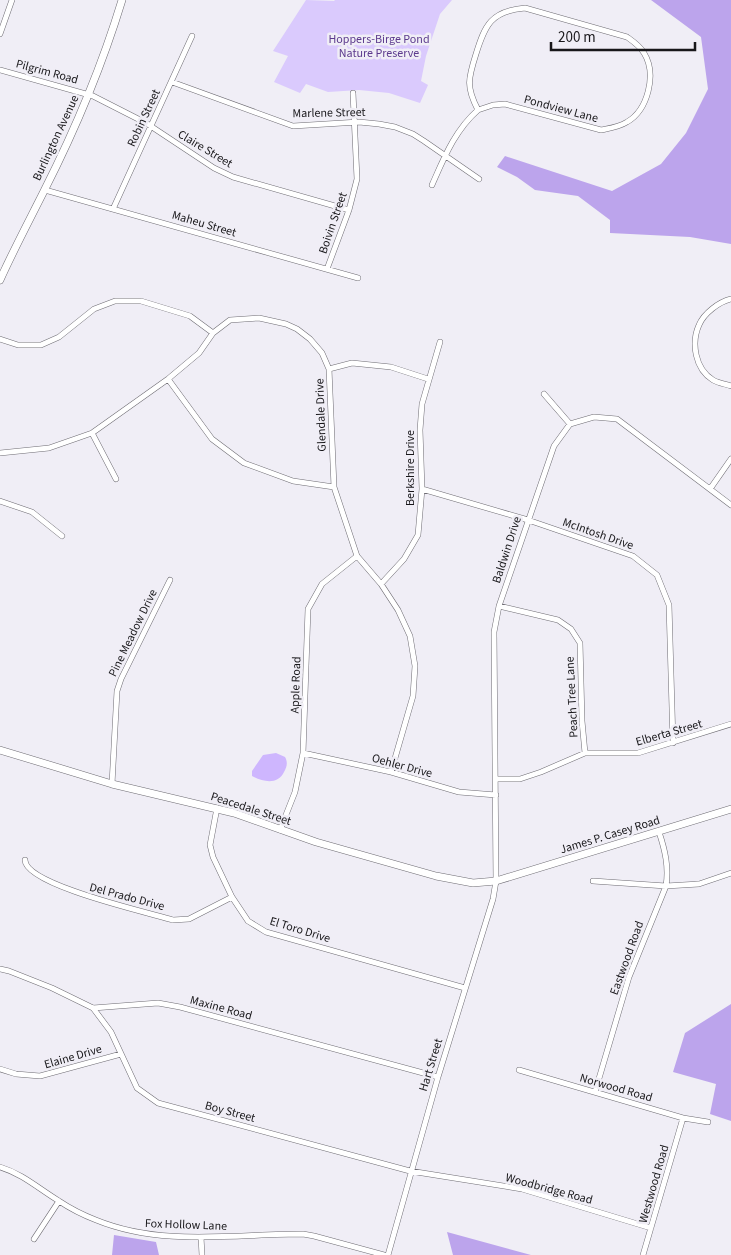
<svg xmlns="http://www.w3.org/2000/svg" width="731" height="1255" font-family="'Source Sans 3',sans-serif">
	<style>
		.green { fill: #dacafd }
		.forest { fill: #bca4ec }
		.water { fill: #ceb6fe }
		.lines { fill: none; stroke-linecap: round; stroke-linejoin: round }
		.street-casing { stroke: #6e6c73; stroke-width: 6 }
		.secondary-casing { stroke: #6e6c73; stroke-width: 8 }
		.street { stroke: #fff; stroke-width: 5 }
		.secondary { stroke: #fff; stroke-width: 7 }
		.labels { text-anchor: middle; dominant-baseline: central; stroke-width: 5; stroke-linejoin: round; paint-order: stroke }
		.park-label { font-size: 12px; fill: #5c3a8d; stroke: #f0eef6 }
		.street-label { font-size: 12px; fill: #18171a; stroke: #f0eef6 }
	</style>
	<rect width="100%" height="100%" fill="#f0eef6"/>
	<path class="green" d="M 306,0 L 334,1 L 335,0 L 452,0 L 440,14 L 426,56 L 421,81 L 428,85 L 420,103 L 389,93 L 359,90 L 328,92 L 306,84 L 300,93 L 274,82 L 288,56 L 273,51 Z"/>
	<path class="forest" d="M 651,0 L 731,0 L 731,244 L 690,237 L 610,233 L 610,220 L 578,196 L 535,190 L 517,177 L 497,167 L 505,156 L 612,191 L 661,164 L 686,133 L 708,89 L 701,37 Z
		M 731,1004 L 731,1121 L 710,1114 L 716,1084 L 673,1072 L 685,1033 Z
		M 447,1232 L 531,1255 L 453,1255 Z
		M 114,1235 L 156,1242 L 159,1255 L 112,1255 Z"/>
	<path class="water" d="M 276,753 L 285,757 C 288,762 287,767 284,772 C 278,785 263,782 252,776 L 252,771 L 263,755 Z"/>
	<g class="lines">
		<g class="street-casing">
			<path id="street" d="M 525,8 L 627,37 C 634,42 640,46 644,53 C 657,74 648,110 627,122 C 619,127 611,128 601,130 L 505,104 L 493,105 L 478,110 C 466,87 468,79 476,54 C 485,25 491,11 525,8 Z
				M 0,34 L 12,0
				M 0,70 L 93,96 L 146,123 L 214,168 L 233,177 L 349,210
				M 172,82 L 293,126 L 359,122 L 379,124 L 395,127 L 413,134 L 424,141 L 479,179
				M 432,185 C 444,158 455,130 478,110
				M 45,190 L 358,278
				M 113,209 L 192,36
				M 327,269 L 349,210 L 357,179 L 353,93
				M 731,299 C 719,302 704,313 699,325 C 691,343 695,369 713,380 C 718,383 725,384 731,386
				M 0,339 L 18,345 L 41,345 L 59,337 L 94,309 L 115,301 L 141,301 L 190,316 L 213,333
				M 329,369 L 352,363 L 391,367 L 428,379
				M 168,379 L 212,439 L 244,463 L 293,481 L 334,487
				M 544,394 L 570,424
				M 92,433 L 116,479
				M 0,453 L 49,448 L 92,433 L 168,379 L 199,353 L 213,333 L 230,320 L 259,318 L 286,324 L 297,329 L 310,339 L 322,353 L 329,369 L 334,487 L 357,556 L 381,584 L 398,610 L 410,636 L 415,666 L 413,696 L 391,772
				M 422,489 L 528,520 L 633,556 L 657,575 L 669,605 L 673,743
				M 710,489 L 731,459
				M 0,501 L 32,512 L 62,536
				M 381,584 L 404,559 L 418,535 L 422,489 L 420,430 L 422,404 L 440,342
				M 499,606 L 558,620 L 571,629 L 580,643 L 582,721 L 585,753
				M 303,753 L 391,772 L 459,792 L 496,795
				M 496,779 L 520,779 L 541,772 L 585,753 L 638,753 L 731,724
				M 112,784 L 117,691 L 121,679 L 170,580
				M 217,808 L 210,845 L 213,857 L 232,897 L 248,921 L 266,932 L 465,988
				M 280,830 L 295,792 L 303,753 L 308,609 L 322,584 L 357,556
				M 25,860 C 25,885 150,913 173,920 L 189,919 L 232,897
				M 593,881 L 666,886 L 699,884 L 731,873
				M 0,969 L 9,971 L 52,988 L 93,1008 L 158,1003 L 180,1007 L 438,1077
				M 93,1008 L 111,1032 L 137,1088 L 158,1103 L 410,1171 L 522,1189 L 651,1228
				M 0,1069 L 16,1074 L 40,1076 L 121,1054
				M 519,1070 L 683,1118 L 708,1122
				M 595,1092 L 629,977 L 666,886 C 669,867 665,850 659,832
				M 0,1167 C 23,1174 39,1189 59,1201 C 71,1209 83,1215 96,1220 C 162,1247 234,1234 303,1234 L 314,1236 L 384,1255
				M 201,1237 L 202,1255
				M 34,1239 L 59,1201
				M 388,1255 L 438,1077 L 493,899 L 496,881 L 494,632 L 499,606 L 554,446 L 570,424 L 594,417 L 617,419 L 731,505
				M 643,1255 L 683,1118"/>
		</g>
		<g class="secondary-casing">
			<path id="secondary" d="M 0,280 C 14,249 29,221 44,191 C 75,130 102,66 122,0
				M 0,750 L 112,784 L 234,813 L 316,842 L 436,876 L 473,883 L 496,881 L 731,809"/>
		</g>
		<use href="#street" class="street"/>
		<use href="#secondary" class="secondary"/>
	</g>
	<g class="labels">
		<g class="park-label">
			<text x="379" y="39">Hoppers-Birge Pond<tspan x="379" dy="14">Nature Preserve</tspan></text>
		</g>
		<g class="street-label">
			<text transform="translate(47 72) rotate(15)">Pilgrim Road</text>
			<text transform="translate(561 109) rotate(15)">Pondview Lane</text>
			<text transform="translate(329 113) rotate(-1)">Marlene Street</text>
			<text transform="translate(144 118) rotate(-65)">Robin Street</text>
			<text transform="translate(56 138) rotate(-65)">Burlington Avenue</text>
			<text transform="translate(205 149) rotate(31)">Claire Street</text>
			<text transform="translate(333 223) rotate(-71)">Boivin Street</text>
			<text transform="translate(204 224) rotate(16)">Maheu Street</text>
			<text transform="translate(321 415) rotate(-92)">Glendale Drive</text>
			<text transform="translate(410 468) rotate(-90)">Berkshire Drive</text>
			<text transform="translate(598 534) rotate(19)">McIntosh Drive</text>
			<text transform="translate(507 550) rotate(-72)">Baldwin Drive</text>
			<text transform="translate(133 633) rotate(-64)">Pine Meadow Drive</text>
			<text transform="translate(296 685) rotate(-88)">Apple Road</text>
			<text transform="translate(572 697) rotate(-93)">Peach Tree Lane</text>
			<text transform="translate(669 733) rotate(-16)">Elberta Street</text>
			<text transform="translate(402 766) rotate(15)">Oehler Drive</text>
			<text transform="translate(251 809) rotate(18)">Peacedale Street</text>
			<text transform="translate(610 835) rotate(-17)">James P. Casey Road</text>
			<text transform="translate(127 897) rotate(15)">Del Prado Drive</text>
			<text transform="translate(300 930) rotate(17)">El Toro Drive</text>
			<text transform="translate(627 958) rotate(-70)">Eastwood Road</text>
			<text transform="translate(221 1008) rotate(15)">Maxine Road</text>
			<text transform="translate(73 1057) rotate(-16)">Elaine Drive</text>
			<text transform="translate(431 1065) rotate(-73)">Hart Street</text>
			<text transform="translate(616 1088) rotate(16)">Norwood Road</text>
			<text transform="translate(230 1112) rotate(15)">Boy Street</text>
			<text transform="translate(654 1184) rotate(-74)">Westwood Road</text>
			<text transform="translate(549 1189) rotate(15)">Woodbridge Road</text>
			<text transform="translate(186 1225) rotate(2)">Fox Hollow Lane</text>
		</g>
	</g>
	<path d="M551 42v8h144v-8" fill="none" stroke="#18171a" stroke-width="2.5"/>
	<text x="558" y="42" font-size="15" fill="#18171a" stroke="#f0eef6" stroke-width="4" paint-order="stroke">200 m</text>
</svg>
